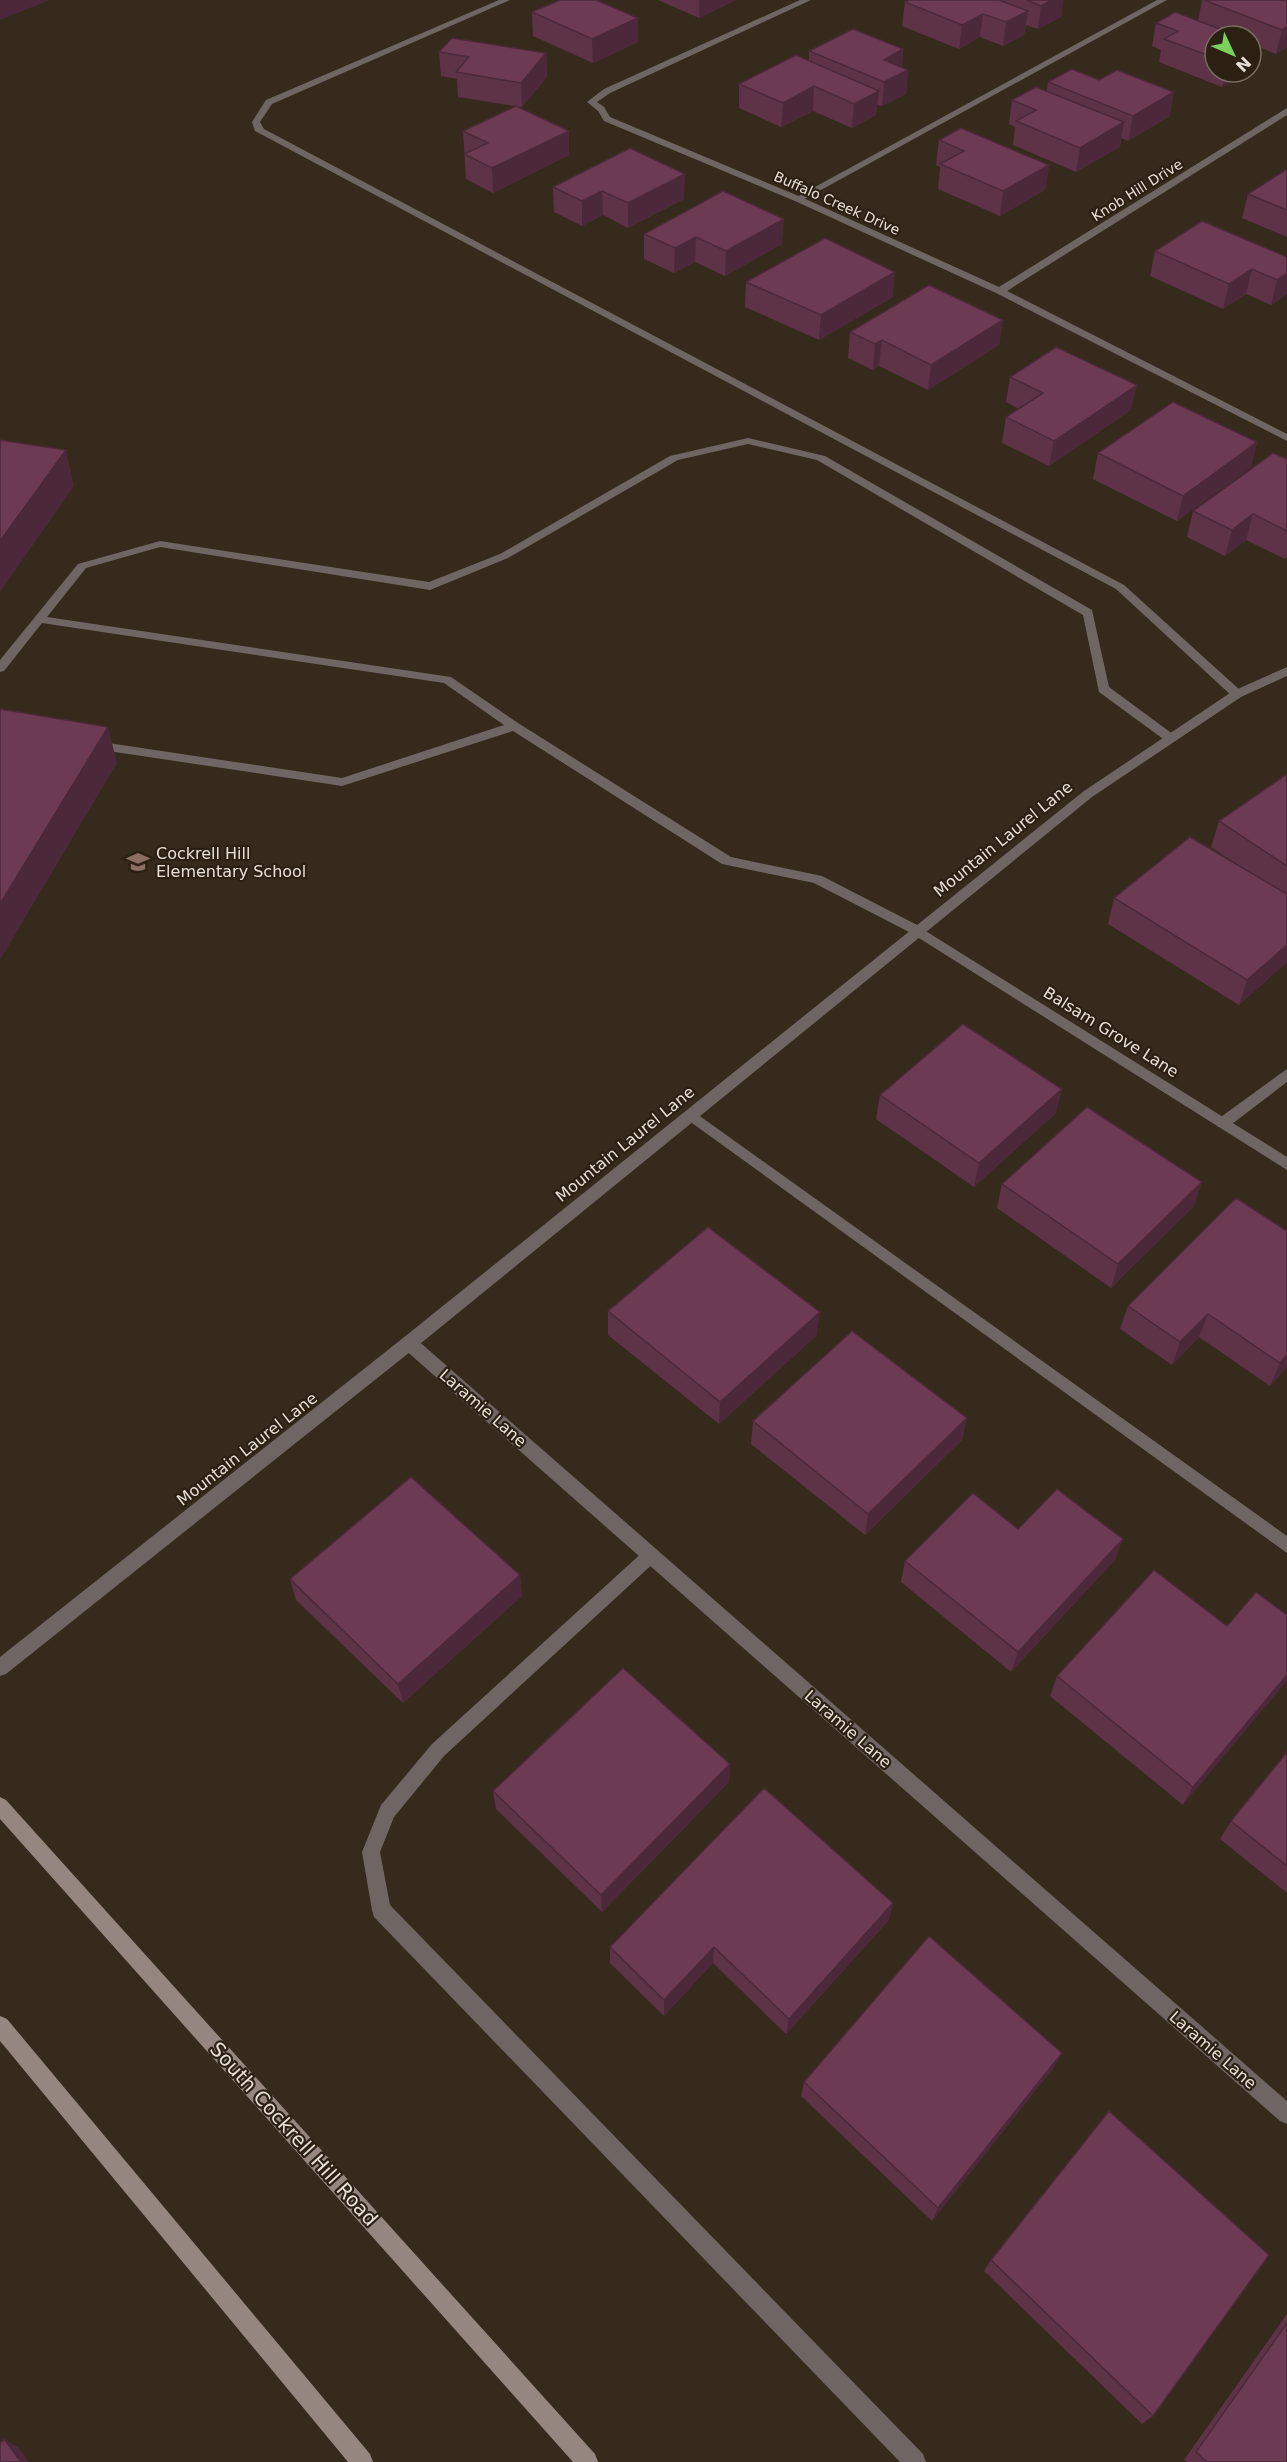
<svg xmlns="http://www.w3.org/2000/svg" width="1287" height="2462" font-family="'DejaVu Sans',sans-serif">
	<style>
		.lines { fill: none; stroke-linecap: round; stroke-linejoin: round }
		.service { fill: #6f6663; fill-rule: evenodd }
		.minor { fill: #6f6663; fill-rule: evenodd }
		.tertiary { fill: #6f6663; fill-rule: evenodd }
		.secondary { fill: #958680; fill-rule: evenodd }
		.wall { fill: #5e3247 }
		.shaded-wall { fill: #4c293a }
		.building { fill: #6d3a53; stroke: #4c293a; stroke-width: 1.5 }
		.labels { text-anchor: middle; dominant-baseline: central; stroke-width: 4.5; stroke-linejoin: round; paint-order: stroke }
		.far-street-label { font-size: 14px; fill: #e8e0d7; stroke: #2c2013 }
		.street-label { font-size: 16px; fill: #e8e0d7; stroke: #2c2013 }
		.poi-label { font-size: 16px; fill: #e8e0d7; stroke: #2c2013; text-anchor: start }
		.near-street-label { font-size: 20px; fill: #e8e0d7; stroke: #2c2013 }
	</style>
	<rect width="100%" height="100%" fill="#362a1c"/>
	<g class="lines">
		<path class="service" d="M 499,0 L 510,0 L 272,104 L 260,122 L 264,129 L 1124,585 L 1241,691 L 1241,697 L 1233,697 L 1116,589 L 255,131 L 252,122 L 266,100 Z
			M 1157,0 L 1167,0 L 801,201 L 793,199 Z
			M 748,438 L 825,456 L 1092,610 L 1109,687 L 1174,735 L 1174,741 L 1166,741 L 1099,692 L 1083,615 L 817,460 L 748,444 L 678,460 L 508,558 L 430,590 L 160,547 L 86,568 L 47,617 L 451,677 L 518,723 L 731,857 L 822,876 L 921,927 L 923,930 L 921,933 L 911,933 L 814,883 L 722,864 L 513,731 L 342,786 L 95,749 L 89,745 L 95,741 L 342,778 L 504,725 L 444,683 L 42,623 L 4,671 L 0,672 L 0,660 L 78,564 L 160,541 L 429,582 L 500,554 L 670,456 Z
			M 1287,1069 L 1287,1082 L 1228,1127 L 1218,1127 L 1216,1123 L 1218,1119 Z
			M 690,1109 L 1287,1536 L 1287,1553 L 685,1118 L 683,1114 Z
			M 651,1548 L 657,1550 L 659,1555 L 657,1560 L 444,1756 L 394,1817 L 380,1852 L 390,1905 L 923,2454 L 926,2462 L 900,2462 L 374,1917 L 372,1910 L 362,1852 L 381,1805 L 432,1744 L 645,1550 Z"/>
		<path class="minor" d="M 800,0 L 811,0 L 610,93 L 597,102 L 604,107 L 610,117 L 801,197 L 999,287 L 1287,108 L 1287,115 L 1007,291 L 1287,434 L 1287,441 L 996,293 L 795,201 L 604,121 L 598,111 L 587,102 L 604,89 Z
			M 916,925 L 1287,1157 L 1287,1170 L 911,933 L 909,930 L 911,927 Z
			M 409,1337 L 415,1338 L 1287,2101 L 1287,2124 L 1280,2121 L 403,1348 L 401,1343 L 403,1338 Z"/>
		<path class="tertiary" d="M 1287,667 L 1287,676 L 1241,697 L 1092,797 L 415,1348 L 6,1674 L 0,1676 L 0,1657 L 403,1338 L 1084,791 L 1233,691 Z"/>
		<path class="secondary" d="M 0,1797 L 6,1800 L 595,2454 L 598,2462 L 573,2462 L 0,1819 Z
			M 0,2016 L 7,2019 L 370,2454 L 373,2462 L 348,2462 L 0,2041 Z"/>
	</g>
	<path class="wall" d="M 658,0 L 736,0 L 699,18 Z
		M 909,0 L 1063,0 L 1061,17 L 1038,29 L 1026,25 L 1024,35 L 1003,46 L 980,37 L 959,49 L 902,26 L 905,2 Z
		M 1202,0 L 1287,0 L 1287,47 L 1276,54 L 1259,47 L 1254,68 L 1251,70 L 1251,36 L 1215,36 L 1215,72 L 1247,72 L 1222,87 L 1159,62 L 1161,50 L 1152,46 L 1156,23 L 1198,21 Z
		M 532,12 L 638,18 L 638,42 L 593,63 L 533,36 Z
		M 903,49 L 902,67 L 908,70 L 906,94 L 882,106 L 877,105 L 876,115 L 852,128 L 813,111 L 781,127 L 739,108 L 739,84 L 809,61 L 809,51 Z
		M 439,52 L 546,53 L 547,77 L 522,107 L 518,106 L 569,155 L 493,193 L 466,179 L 463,131 L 515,106 L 458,97 L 457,79 L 441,76 Z
		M 1048,82 L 1170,116 L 1128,141 L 1121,138 L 1120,147 L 1076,172 L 1013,145 L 1015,127 L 1009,124 L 1012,100 L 1047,91 Z
		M 939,140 L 1049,165 L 1045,190 L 1000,216 L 938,189 L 940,167 L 936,165 Z
		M 630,148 L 684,199 L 628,228 L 603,215 L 582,226 L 554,212 L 553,187 Z
		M 1287,169 L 1287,237 L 1242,218 L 1248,194 Z
		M 723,191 L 782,244 L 725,276 L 695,262 L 674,273 L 644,259 L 644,234 Z
		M 1155,251 L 1287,257 L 1287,294 L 1271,305 L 1246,294 L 1223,309 L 1150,276 Z
		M 746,282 L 893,297 L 819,340 L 745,307 Z
		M 1003,320 L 999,345 L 928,390 L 879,366 L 873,370 L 848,358 L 850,332 Z
		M 1010,377 L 1131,410 L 1049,466 L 1002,443 L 1006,417 L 1019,409 L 1006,402 Z
		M 1257,442 L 1251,467 L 1177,521 L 1093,479 L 1098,453 Z
		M 1287,459 L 1287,557 L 1285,559 L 1246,540 L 1225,556 L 1187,537 L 1193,511 Z
		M 1287,774 L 1287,962 L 1239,1005 L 1108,924 L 1114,898 L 1244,869 L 1211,847 L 1219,821 Z
		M 880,1095 L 1056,1113 L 974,1187 L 876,1119 Z
		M 1002,1184 L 1194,1206 L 1111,1288 L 997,1208 Z
		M 1287,1231 L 1287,1367 L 1270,1386 L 1199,1337 L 1172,1365 L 1120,1329 L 1128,1306 Z
		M 608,1311 L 817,1335 L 719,1424 L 608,1335 Z
		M 967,1418 L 962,1440 L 865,1535 L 751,1444 L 753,1421 Z
		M 1018,1529 L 1115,1560 L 1011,1672 L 901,1582 L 905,1561 Z
		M 520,1575 L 522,1596 L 403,1703 L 296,1600 L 290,1579 Z
		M 1287,1615 L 1183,1805 L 1050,1696 L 1057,1676 Z
		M 1287,1752 L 1287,1893 L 1220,1839 L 1231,1821 Z
		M 730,1764 L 729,1782 L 602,1912 L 496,1809 L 493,1791 Z
		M 893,1903 L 889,1920 L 786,2034 L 713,1963 L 664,2016 L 610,1963 L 610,1947 Z
		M 1054,2067 L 932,2221 L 801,2096 L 804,2082 Z
		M 991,2260 L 1153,2416 L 1142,2424 L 984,2271 Z
		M 1287,2314 L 1287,2462 L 1187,2462 L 1184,2460 Z"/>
	<path class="shaded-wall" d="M 0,0 L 50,0 L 0,20 Z
		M 699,0 L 736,0 L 699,18 Z
		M 1052,0 L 1063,0 L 1061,17 L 1038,29 L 1041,6 Z
		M 1028,11 L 1024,35 L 1003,46 L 1006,22 Z
		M 983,14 L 980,37 L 959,49 L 962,25 Z
		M 638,18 L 638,42 L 593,63 L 592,39 Z
		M 1287,27 L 1287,47 L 1276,54 L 1282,30 Z
		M 1259,44 L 1254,68 L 1251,70 L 1251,49 Z
		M 903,49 L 901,73 L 908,70 L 906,94 L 882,106 L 884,82 L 884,60 Z
		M 546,53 L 547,77 L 522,107 L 521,83 Z
		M 1225,72 L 1247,72 L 1222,87 Z
		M 814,86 L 813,111 L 781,127 L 783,103 Z
		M 879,91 L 876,115 L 852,128 L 854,104 Z
		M 1174,92 L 1170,116 L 1128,141 L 1133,116 Z
		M 1124,122 L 1120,147 L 1076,172 L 1080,148 Z
		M 569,131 L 569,155 L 493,193 L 492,168 Z
		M 1049,165 L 1045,190 L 1000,216 L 1003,191 Z
		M 685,174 L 684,199 L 628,228 L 628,203 Z
		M 602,191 L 603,215 L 582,226 L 582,201 Z
		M 784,219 L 782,244 L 725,276 L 726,251 Z
		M 696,237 L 695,262 L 674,273 L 675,248 Z
		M 1252,269 L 1246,294 L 1223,309 L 1229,284 Z
		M 895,272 L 893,297 L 819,340 L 821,315 Z
		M 1287,273 L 1287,294 L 1271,305 L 1277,280 Z
		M 1003,320 L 999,345 L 928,390 L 931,365 Z
		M 882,340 L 879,366 L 873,370 L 875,344 Z
		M 1137,385 L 1131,410 L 1049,466 L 1054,441 Z
		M 1257,442 L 1251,467 L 1177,521 L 1183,496 Z
		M 66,450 L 74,486 L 0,592 L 0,541 Z
		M 1253,514 L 1246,540 L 1225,556 L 1232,530 Z
		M 108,727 L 117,763 L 0,960 L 0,904 Z
		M 1287,945 L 1287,962 L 1239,1005 L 1247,980 Z
		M 1062,1089 L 1056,1113 L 974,1187 L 979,1163 Z
		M 1202,1182 L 1194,1206 L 1111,1288 L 1118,1264 Z
		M 820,1312 L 817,1335 L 719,1424 L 720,1402 Z
		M 1208,1314 L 1199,1337 L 1172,1365 L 1180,1342 Z
		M 1287,1355 L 1287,1367 L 1270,1386 L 1280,1363 Z
		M 967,1418 L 962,1440 L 865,1535 L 868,1514 Z
		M 1123,1539 L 1115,1560 L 1011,1672 L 1018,1652 Z
		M 520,1575 L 522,1596 L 403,1703 L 398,1684 Z
		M 1287,1675 L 1287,1681 L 1183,1805 L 1193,1787 Z
		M 730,1764 L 729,1782 L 602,1912 L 601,1895 Z
		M 893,1903 L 889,1920 L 786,2034 L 789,2019 Z
		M 714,1947 L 713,1963 L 664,2016 L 664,2000 Z
		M 1062,2053 L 1054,2067 L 932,2221 L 938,2208 Z
		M 4,2439 L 18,2447 L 29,2462 L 21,2462 Z"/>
	<path class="building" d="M 560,0 L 596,0 L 638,18 L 592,39 L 532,12 Z
		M 909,0 L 999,0 L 1028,11 L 1006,22 L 983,14 L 962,25 L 905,2 Z
		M 1027,0 L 1052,0 L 1041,6 Z
		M 1204,0 L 1287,0 L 1287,27 L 1282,30 Z
		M 1175,12 L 1238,36 L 1215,36 L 1215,58 L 1164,39 L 1178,31 L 1156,23 Z
		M 853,29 L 903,49 L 884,60 L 908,70 L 884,82 L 809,51 Z
		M 452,38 L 546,53 L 521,83 L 456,72 L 469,57 L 439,52 Z
		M 1251,41 L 1259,44 L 1251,49 Z
		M 796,55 L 879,91 L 854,104 L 814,86 L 783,103 L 739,84 Z
		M 1072,69 L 1099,80 L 1117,70 L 1174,92 L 1133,116 L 1048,82 Z
		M 1036,87 L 1124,122 L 1080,148 L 1016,121 L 1036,110 L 1012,100 Z
		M 516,106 L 569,131 L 492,168 L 464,154 L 488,143 L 463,131 Z
		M 961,128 L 1049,165 L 1003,191 L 940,164 L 964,151 L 939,140 Z
		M 630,148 L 685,174 L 628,203 L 602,191 L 582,201 L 553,187 Z
		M 1287,169 L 1287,210 L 1248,194 Z
		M 723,191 L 784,219 L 726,251 L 696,237 L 675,248 L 644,234 Z
		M 1202,221 L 1287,257 L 1287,273 L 1277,280 L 1252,269 L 1229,284 L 1155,251 Z
		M 825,238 L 895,272 L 821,315 L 746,282 Z
		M 929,285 L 1003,320 L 931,365 L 882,340 L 875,344 L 850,332 Z
		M 1056,347 L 1137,385 L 1054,441 L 1006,417 L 1043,393 L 1010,377 Z
		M 1173,402 L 1257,442 L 1183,496 L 1098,453 Z
		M 0,440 L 66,450 L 0,541 Z
		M 1273,453 L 1287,459 L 1287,531 L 1253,514 L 1232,530 L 1193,511 Z
		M 0,709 L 108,727 L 0,904 Z
		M 1287,774 L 1287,866 L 1219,821 Z
		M 1190,837 L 1287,894 L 1287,945 L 1247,980 L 1114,898 Z
		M 963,1024 L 1062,1089 L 979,1163 L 880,1095 Z
		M 1087,1107 L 1202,1182 L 1118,1264 L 1002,1184 Z
		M 1236,1198 L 1287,1231 L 1287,1355 L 1280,1363 L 1208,1314 L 1180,1342 L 1128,1306 Z
		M 708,1227 L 820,1312 L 720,1402 L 608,1311 Z
		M 852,1331 L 967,1418 L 868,1514 L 753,1421 Z
		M 411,1477 L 520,1575 L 398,1684 L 290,1579 Z
		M 1057,1489 L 1123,1539 L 1018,1652 L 905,1561 L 973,1493 L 1018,1529 Z
		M 1154,1570 L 1227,1626 L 1256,1592 L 1287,1615 L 1287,1675 L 1193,1787 L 1057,1676 Z
		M 623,1668 L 730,1764 L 601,1895 L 493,1791 Z
		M 1287,1752 L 1287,1866 L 1231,1821 Z
		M 764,1788 L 893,1903 L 789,2019 L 714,1947 L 664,2000 L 610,1947 Z
		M 929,1936 L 1062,2053 L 938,2208 L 804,2082 Z
		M 1109,2111 L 1269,2255 L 1153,2416 L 991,2260 Z
		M 1287,2323 L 1287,2462 L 1207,2462 L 1196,2452 Z
		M 4,2439 L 21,2462 L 0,2462 L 0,2443 Z"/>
	<defs>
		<g id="school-bare" transform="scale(1.8)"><path d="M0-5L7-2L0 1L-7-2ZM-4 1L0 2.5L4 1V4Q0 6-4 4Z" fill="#8d6e63" stroke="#2c2013" stroke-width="2.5" paint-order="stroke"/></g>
	</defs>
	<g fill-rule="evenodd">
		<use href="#school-bare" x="138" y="862"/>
	</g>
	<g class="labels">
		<g class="far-street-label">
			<text transform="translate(1137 190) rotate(-32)">Knob Hill Drive</text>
			<text transform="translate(837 203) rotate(24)">Buffalo Creek Drive</text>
		</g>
		<g class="street-label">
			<text transform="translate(1003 839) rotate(-39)">Mountain Laurel Lane</text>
			<text transform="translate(1111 1032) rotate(32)">Balsam Grove Lane</text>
			<text transform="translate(625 1144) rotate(-39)">Mountain Laurel Lane</text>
			<text transform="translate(483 1408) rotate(41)">Laramie Lane</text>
			<text transform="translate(247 1449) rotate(-38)">Mountain Laurel Lane</text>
			<text transform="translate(848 1729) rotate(41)">Laramie Lane</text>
			<text transform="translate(1213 2050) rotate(41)">Laramie Lane</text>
		</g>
		<g class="poi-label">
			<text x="156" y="853">Cockrell Hill<tspan x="156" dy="18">Elementary School</tspan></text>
		</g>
		<g class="near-street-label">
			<text transform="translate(294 2134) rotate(48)">South Cockrell Hill Road</text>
		</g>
	</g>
	<g transform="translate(1233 54) rotate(134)"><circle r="28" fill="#2c2013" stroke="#776d61" stroke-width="1.5"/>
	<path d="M0-4.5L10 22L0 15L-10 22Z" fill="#78d158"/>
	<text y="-9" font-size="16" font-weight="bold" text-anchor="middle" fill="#e8e0d7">N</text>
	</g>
</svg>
